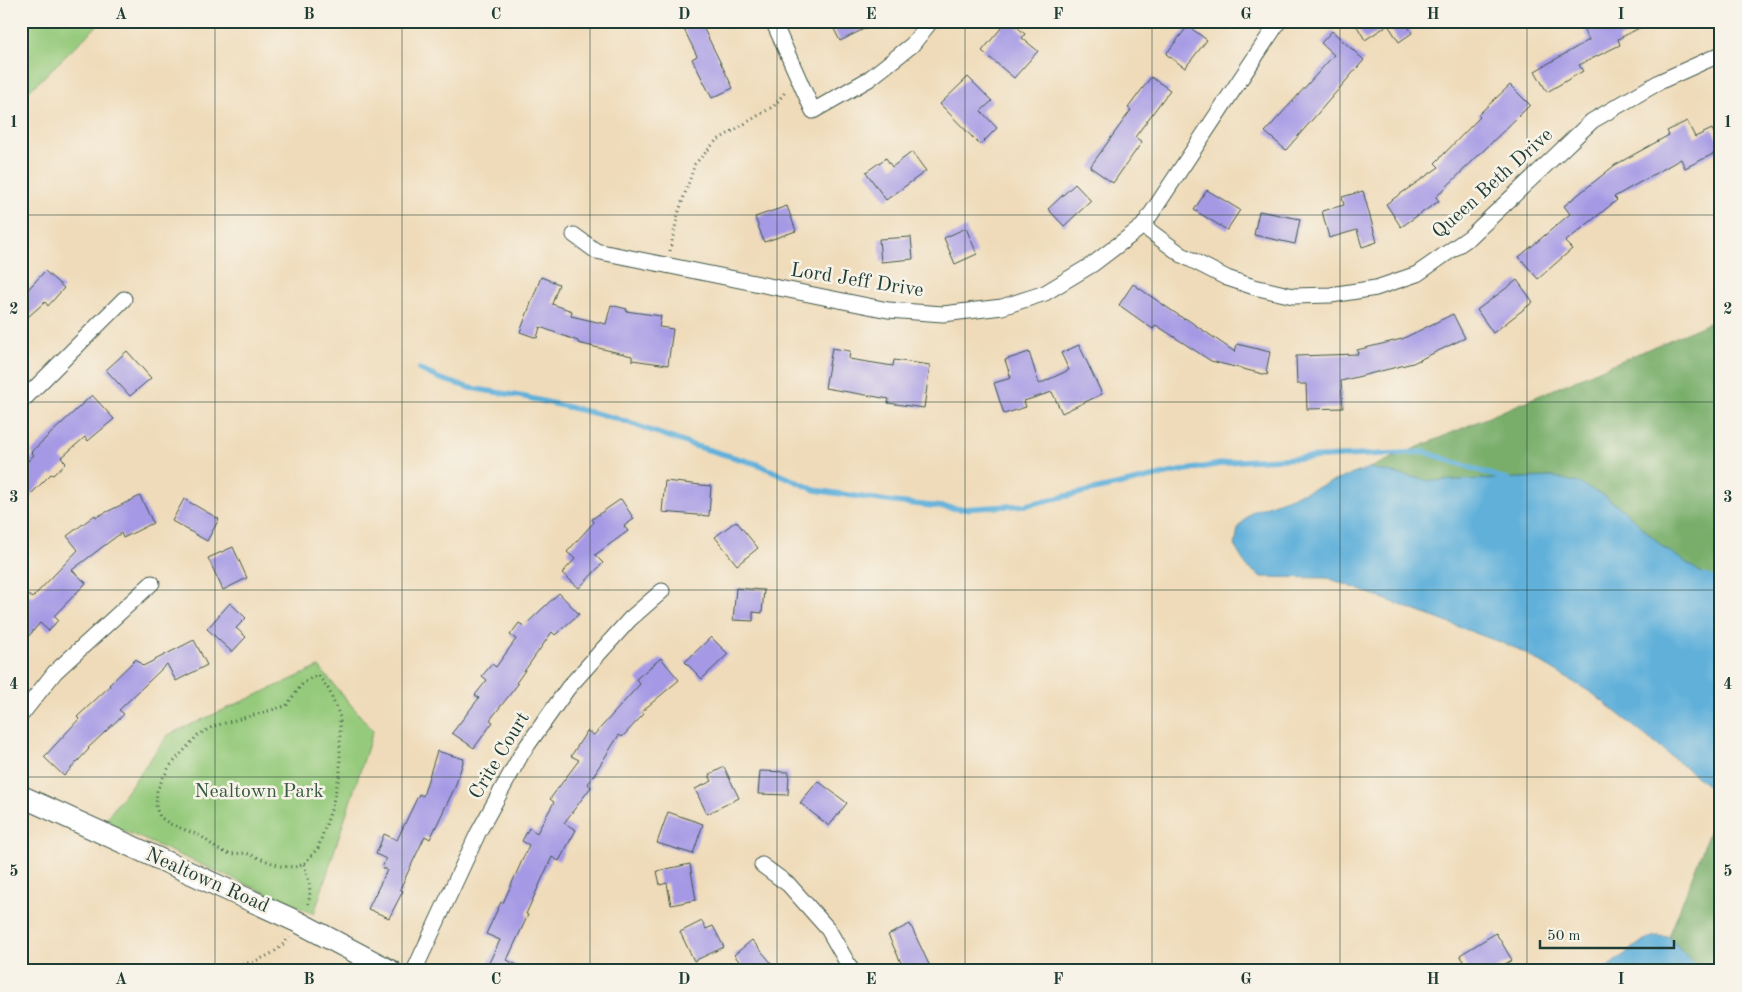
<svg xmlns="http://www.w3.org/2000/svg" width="1742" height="992" font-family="'Old Standard TT',serif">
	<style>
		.green { fill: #95ca7b; stroke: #5a8458 }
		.forest { fill: #78ae6b; stroke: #4c7650 }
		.water { fill: #60b0da; stroke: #407687 }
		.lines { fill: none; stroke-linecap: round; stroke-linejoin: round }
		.stream { stroke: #60b0da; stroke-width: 5.5 }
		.building { fill: #a599e5 }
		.street-casing { stroke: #3e5548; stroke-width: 17 }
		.secondary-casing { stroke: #3e5548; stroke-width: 23 }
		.path { stroke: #3e5548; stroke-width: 3; stroke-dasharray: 1 4; stroke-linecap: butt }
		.street { stroke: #fff; stroke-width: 15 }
		.secondary { stroke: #fff; stroke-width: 21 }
		.grid { fill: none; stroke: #1f3d34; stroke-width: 1; stroke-opacity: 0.55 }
		.labels { text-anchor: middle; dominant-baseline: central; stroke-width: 5; stroke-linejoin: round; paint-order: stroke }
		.street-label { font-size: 20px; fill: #1f3d34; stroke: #f7f3e8 }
		.park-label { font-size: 20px; fill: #375942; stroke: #f7f3e8 }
		.neatline { fill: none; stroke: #1f3d34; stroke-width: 2 }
		.grid-label { font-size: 16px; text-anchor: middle; font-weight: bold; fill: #1f3d34 }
	</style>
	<rect width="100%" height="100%" fill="#f7f3e8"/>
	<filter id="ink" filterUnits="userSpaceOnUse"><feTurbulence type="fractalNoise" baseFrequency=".02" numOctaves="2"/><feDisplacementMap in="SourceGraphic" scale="10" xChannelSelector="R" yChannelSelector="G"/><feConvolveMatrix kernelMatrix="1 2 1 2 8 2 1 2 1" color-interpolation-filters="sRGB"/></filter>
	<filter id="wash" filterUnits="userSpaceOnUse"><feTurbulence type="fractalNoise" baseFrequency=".0096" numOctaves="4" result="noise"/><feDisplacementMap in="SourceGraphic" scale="20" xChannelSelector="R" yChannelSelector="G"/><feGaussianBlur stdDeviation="1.12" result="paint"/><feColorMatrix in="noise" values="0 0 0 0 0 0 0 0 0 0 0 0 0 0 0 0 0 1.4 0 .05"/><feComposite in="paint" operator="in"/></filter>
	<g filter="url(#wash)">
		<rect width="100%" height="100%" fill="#efdbb9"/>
		<path class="green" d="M 21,21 L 102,21 L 28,92 L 21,79 Z
			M 319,667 L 373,731 L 314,914 L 104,822 L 168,735 Z"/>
		<path class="forest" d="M 1721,318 L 1721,582 L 1706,577 L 1663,547 L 1625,511 L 1603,495 L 1554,477 L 1429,481 L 1369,468 Z
			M 1721,801 L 1721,971 L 1701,971 L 1669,937 Z"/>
		<path class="water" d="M 1369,468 L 1430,481 L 1554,477 L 1579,483 L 1603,495 L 1625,511 L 1663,547 L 1706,576 L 1721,582 L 1721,796 L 1592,693 L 1518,649 L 1328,578 L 1262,577 L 1247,567 L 1235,547 L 1238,528 L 1251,512 Z
			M 1656,936 L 1669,937 L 1701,971 L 1602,971 L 1644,940 Z"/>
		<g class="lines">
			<path class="stream" d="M 419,369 L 438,378 L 470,388 L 525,397 L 615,418 L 692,445 L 757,464 L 815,490 L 894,502 L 961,509 L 1026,505 L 1175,472 L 1238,461 L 1425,452 L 1510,481
				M 1705,576 L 1721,582"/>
		</g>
		<g id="blocks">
			<path class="building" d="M 680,21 L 700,21 L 733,88 L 712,98 L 692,59 L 697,56 Z
				M 830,21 L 880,21 L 840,41 Z
				M 1007,21 L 1010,21 L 1025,34 L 1022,38 L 1038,51 L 1014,78 L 982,51 Z
				M 1354,21 L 1405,21 L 1412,33 L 1399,42 L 1388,25 L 1365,40 Z
				M 1597,21 L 1653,21 L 1618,39 L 1620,45 L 1579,65 L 1583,71 L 1547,92 L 1535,71 L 1589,40 L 1583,28 Z
				M 1188,26 L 1207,40 L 1185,68 L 1166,54 Z
				M 1332,31 L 1364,60 L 1286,150 L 1265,132 L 1334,55 L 1321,43 Z
				M 968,77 L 992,101 L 981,111 L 997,128 L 980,145 L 940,104 Z
				M 1151,77 L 1170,90 L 1135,137 L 1142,142 L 1113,183 L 1090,167 L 1131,110 L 1128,108 Z
				M 1510,85 L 1530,105 L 1436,197 L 1439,201 L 1401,227 L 1386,204 L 1439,167 L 1435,163 L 1480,117 L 1478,115 Z
				M 1687,121 L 1695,137 L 1712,129 L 1721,147 L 1721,150 L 1685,168 L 1681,159 L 1614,197 L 1617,200 L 1565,242 L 1572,249 L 1538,279 L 1519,257 L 1570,214 L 1564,206 L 1615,165 L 1669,135 L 1667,131 Z
				M 912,152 L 926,171 L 886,200 L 866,172 L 886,158 L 892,167 Z
				M 1075,184 L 1091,201 L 1064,226 L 1048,209 Z
				M 1207,190 L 1240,210 L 1227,230 L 1194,210 Z
				M 1363,191 L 1377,242 L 1362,247 L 1357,230 L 1329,238 L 1322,211 L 1344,205 L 1342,197 Z
				M 787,206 L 796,231 L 764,242 L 755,217 Z
				M 1259,211 L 1300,219 L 1295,244 L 1254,235 Z
				M 966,228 L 977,254 L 955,264 L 944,238 Z
				M 911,237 L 913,259 L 881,262 L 879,239 Z
				M 45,271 L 64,288 L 48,306 L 45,302 L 21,323 L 21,297 Z
				M 541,277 L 559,284 L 552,304 L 572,311 L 571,316 L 606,324 L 611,305 L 627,309 L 626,311 L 661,316 L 659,327 L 673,329 L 668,365 L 632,360 L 632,356 L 578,343 L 578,341 L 540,327 L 537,338 L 520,332 Z
				M 1517,280 L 1533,302 L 1493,333 L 1477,310 Z
				M 1133,284 L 1184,319 L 1185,318 L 1235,352 L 1237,344 L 1270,352 L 1266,372 L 1268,373 L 1267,375 L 1211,361 L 1156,325 L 1153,329 L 1119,305 Z
				M 1453,314 L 1465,338 L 1413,363 L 1341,381 L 1343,408 L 1307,409 L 1306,384 L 1297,384 L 1296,356 L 1358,354 L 1357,350 L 1402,339 Z
				M 1079,345 L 1102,394 L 1062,413 L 1052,392 L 1024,401 L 1026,407 L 1004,414 L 994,383 L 1011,378 L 1005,360 L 1029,352 L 1039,384 L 1069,370 L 1061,353 Z
				M 832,348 L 850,351 L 849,359 L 893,366 L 894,360 L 930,365 L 924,408 L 888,403 L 889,399 L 825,388 Z
				M 127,351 L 151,378 L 130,396 L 106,370 Z
				M 92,395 L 114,419 L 88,441 L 85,437 L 61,458 L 66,463 L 53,475 L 51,474 L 21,504 L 21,468 L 34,455 L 31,452 Z
				M 665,481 L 711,486 L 709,516 L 662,512 Z
				M 140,496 L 153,523 L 123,538 L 121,533 L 72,570 L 86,583 L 54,616 L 58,620 L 49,631 L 40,623 L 21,645 L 21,589 L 32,598 L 78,550 L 67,536 L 95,515 L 96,517 Z
				M 184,499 L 219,519 L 207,541 L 172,521 Z
				M 621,499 L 634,519 L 624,526 L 628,531 L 595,555 L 603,563 L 579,588 L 562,573 L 575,559 L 567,552 L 594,522 L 592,519 Z
				M 736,521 L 758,548 L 737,565 L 715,537 Z
				M 233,547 L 247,578 L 223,590 L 208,558 Z
				M 736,588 L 764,590 L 762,613 L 753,612 L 753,621 L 733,620 Z
				M 559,593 L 579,614 L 555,635 L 552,632 L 516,683 L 518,684 L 490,720 L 493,722 L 474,748 L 452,733 L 479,698 L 475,695 L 487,680 L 482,676 L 492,664 L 496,667 L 516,639 L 510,635 L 519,623 L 524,626 Z
				M 230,603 L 246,618 L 236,628 L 246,637 L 232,652 L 207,629 Z
				M 711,637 L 728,654 L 702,679 L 685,662 Z
				M 194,640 L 207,665 L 176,681 L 167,664 L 119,710 L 124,714 L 88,748 L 89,749 L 64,776 L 44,757 L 79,719 L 77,717 L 110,686 L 109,685 L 136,659 L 143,666 Z
				M 661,658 L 679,680 L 641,712 L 644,714 L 622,737 L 619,735 L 588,784 L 591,787 L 564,823 L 576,830 L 559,861 L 552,857 L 526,914 L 528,915 L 507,960 L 529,971 L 485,971 L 500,940 L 486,934 L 501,902 L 503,903 L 529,845 L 522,841 L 529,828 L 537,833 L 554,802 L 550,799 L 579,760 L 571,756 L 587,731 L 594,735 L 640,684 L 636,679 Z
				M 437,751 L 464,759 L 455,787 L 430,839 L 425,836 L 400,889 L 403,891 L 389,918 L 368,909 L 387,870 L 382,868 L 386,859 L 376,854 L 384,834 L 397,840 L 419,794 L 423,796 Z
				M 724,767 L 739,798 L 707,814 L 695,789 L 712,781 L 709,775 Z
				M 760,771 L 789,772 L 788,795 L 758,794 Z
				M 818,781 L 847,803 L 829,826 L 800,803 Z
				M 668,812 L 703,824 L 693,854 L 657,843 Z
				M 690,864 L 696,900 L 671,905 L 667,883 L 660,885 L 657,871 Z
				M 702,921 L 706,929 L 713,926 L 724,947 L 694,961 L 680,932 Z
				M 910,924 L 932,971 L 905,971 L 888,935 Z
				M 1496,933 L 1512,960 L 1493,971 L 1470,971 L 1460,955 Z
				M 752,940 L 778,971 L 747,971 L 734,955 Z"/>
		</g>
	</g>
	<g filter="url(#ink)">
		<use href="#blocks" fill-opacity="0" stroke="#3e5548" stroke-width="1"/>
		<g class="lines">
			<g class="street-casing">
				<path id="street" d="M 773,21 L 813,111 L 869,79 L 912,45 L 931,21
					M 1143,226 L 1182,255 L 1227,278 L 1254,287 L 1293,296 L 1331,295 L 1376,288 L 1417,274 L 1470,237 L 1592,121 L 1661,81 L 1721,54
					M 574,235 L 596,251 L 888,310 L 943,314 L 1002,307 L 1045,293 L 1093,264 L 1143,226 L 1279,21
					M 21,402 L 124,299
					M 21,715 L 55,672 L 152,583
					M 762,865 L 789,885 L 828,929 L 852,971
					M 414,971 L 478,833 L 522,753 L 568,688 L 630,619 L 662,591"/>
			</g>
			<g class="secondary-casing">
				<path id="secondary" d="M 21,796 L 298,922 L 391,971"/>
			</g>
			<path class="path" d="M 670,251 L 678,214 L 695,164 L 716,141 L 774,106 L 786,91
				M 319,676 L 329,690 L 340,717 L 340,772 L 332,807 L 318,848 L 304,864 L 295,867 L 280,866 L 246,853 L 230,854 L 217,849 L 201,836 L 170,824 L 160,817 L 156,808 L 157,790 L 169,767 L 198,735 L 214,726 L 286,706 L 303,683 L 314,677 Z
				M 304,864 C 308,878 313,892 307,906
				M 188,971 C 221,967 268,968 289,937"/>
			<use href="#street" class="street"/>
			<use href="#secondary" class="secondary"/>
		</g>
	</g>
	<path class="grid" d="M 215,21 L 215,971M 402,21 L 402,971M 590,21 L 590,971M 777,21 L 777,971M 965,21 L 965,971M 1152,21 L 1152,971M 1340,21 L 1340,971M 1527,21 L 1527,971M 21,215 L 1721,215M 21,402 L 1721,402M 21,590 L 1721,590M 21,777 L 1721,777"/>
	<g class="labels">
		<g class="street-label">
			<text transform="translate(1493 184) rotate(-42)">Queen Beth Drive</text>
			<text transform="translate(857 281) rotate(9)">Lord Jeff Drive</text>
			<text transform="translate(500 756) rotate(-59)">Crite Court</text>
			<text transform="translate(207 881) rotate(24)">Nealtown Road</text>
		</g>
		<g class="park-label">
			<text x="259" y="792">Nealtown Park</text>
		</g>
	</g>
	<rect width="1742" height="992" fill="none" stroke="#f7f3e8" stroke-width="55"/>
	<path d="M1540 940v8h134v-8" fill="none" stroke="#1f3d34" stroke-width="2.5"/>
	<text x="1547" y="940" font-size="15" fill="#1f3d34" stroke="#f7f3e8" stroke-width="4" paint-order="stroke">50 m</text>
	<rect x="28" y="28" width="1686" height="936" class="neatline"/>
	<g class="grid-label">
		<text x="121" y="19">A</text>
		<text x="309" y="19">B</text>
		<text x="496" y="19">C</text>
		<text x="684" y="19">D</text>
		<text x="871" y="19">E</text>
		<text x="1058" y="19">F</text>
		<text x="1246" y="19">G</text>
		<text x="1433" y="19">H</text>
		<text x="1621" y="19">I</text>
		<text x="14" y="127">1</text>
		<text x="1728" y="127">1</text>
		<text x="14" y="314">2</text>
		<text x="1728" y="314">2</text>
		<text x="14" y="502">3</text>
		<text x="1728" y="502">3</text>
		<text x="14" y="689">4</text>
		<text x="1728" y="689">4</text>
		<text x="14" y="876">5</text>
		<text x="1728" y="876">5</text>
		<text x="121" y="984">A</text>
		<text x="309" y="984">B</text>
		<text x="496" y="984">C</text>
		<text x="684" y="984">D</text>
		<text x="871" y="984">E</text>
		<text x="1058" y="984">F</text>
		<text x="1246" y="984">G</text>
		<text x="1433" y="984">H</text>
		<text x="1621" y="984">I</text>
	</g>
</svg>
